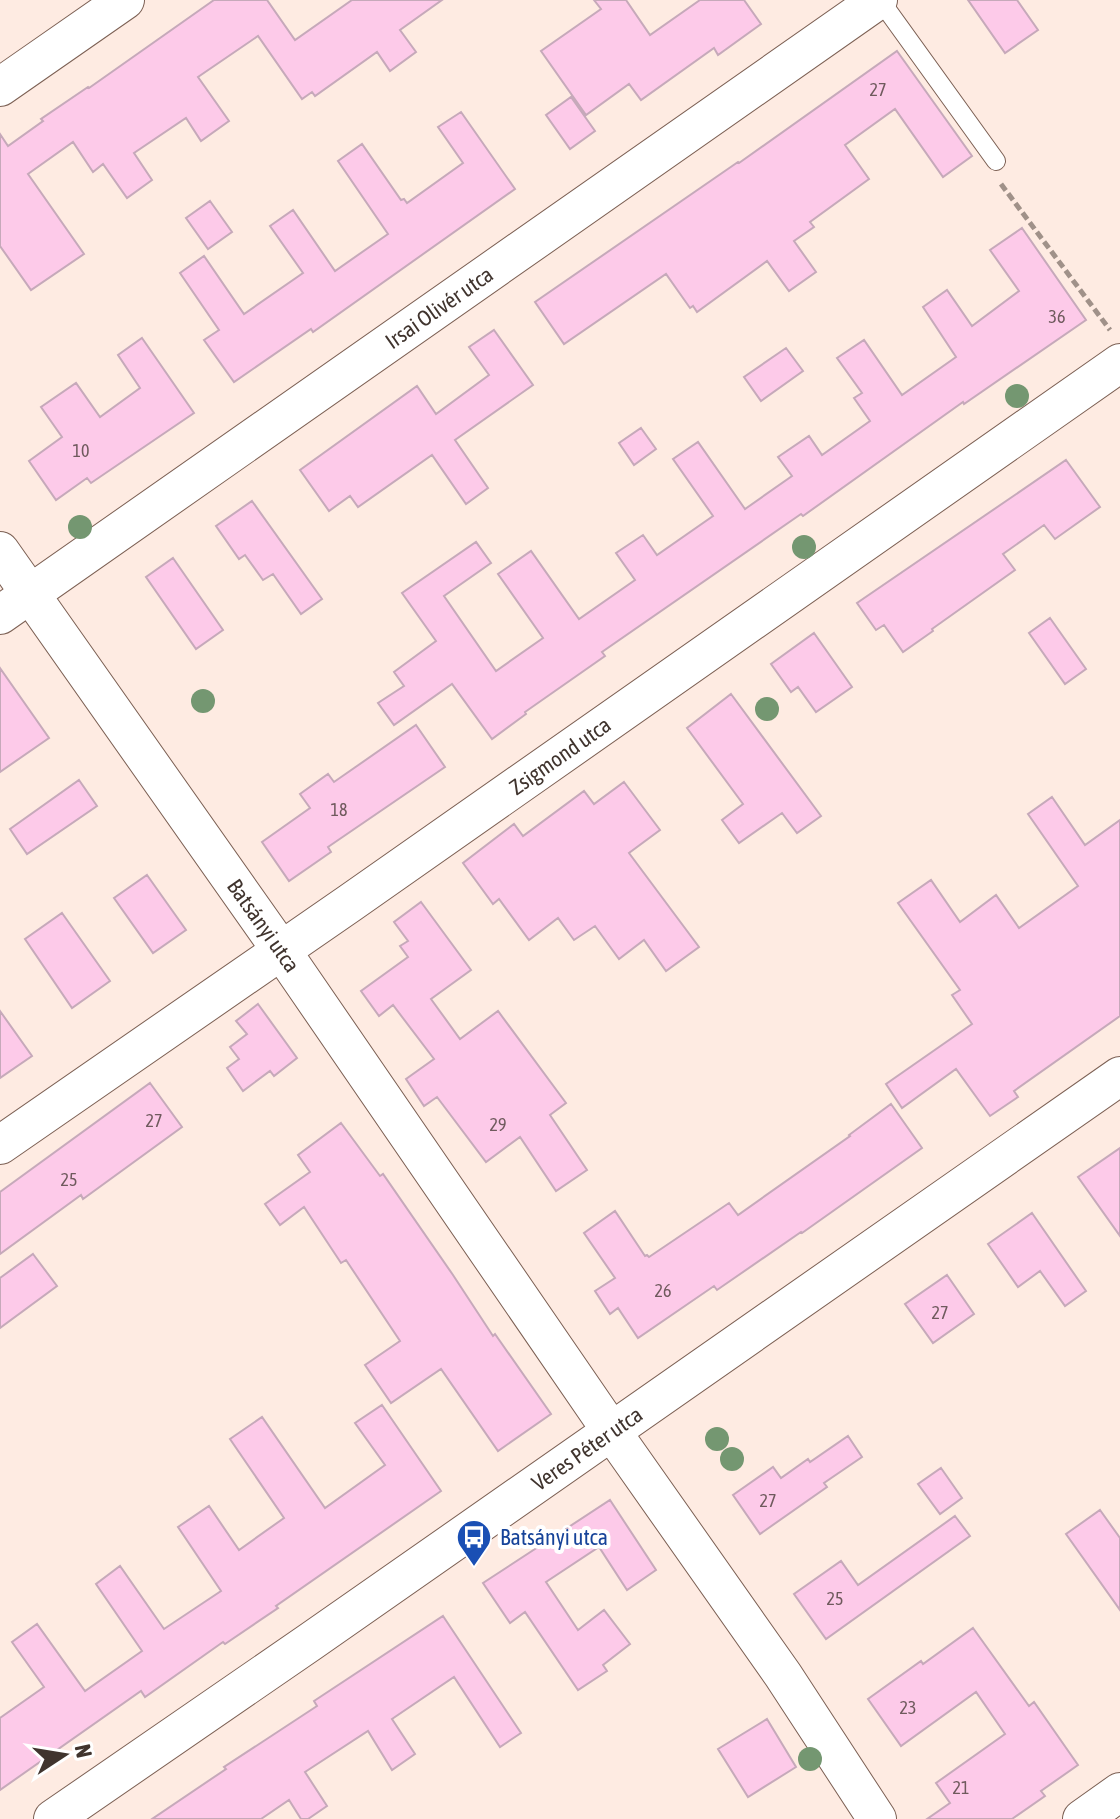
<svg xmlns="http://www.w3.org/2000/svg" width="1120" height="1819" font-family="'Asap Condensed',sans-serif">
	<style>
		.building { fill: #fdcae9; stroke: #c6a9ba; stroke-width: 2 }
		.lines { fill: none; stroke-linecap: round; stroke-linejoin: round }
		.lane-casing { stroke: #7c6054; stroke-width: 20 }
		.street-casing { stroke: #7c6054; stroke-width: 40 }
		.path { stroke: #a09189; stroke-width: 5; stroke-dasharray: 8 4; stroke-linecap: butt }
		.lane { stroke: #fff; stroke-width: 18 }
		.street { stroke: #fff; stroke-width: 38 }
		.tree { fill: #749771 }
		.labels { text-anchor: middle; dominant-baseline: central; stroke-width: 8; stroke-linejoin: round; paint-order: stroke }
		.number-label { font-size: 18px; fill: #6f5a5d }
		.street-label { font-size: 22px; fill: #40342e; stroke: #fff }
		.transit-label { font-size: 22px; fill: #164399; stroke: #fff; text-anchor: start }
	</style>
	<rect width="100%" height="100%" fill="#feebe2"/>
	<path class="building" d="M 214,0 L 267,0 L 295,40 L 352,0 L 442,0 L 400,30 L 416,52 L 390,71 L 377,52 L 315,96 L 312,92 L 302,99 L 258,36 L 198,77 L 229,121 L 201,141 L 186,118 L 134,153 L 152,180 L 127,198 L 103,164 L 93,172 L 73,142 L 28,174 L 84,254 L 31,290 L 0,246 L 0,134 L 8,146 L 43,121 L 41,119 L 88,87 L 89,88 Z
		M 594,0 L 626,0 L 650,35 L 700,0 L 744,0 L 761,24 L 718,55 L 714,48 L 641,100 L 629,84 L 586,115 L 541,51 L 601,9 Z
		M 968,0 L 1017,0 L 1038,30 L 1005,53 Z
		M 897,51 L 972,156 L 943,177 L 895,109 L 845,145 L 869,179 L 810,222 L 814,227 L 794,241 L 816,272 L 789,291 L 767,261 L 697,312 L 693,306 L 690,308 L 666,274 L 564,344 L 535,302 L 738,162 L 739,163 Z
		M 571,97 L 595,131 L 570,149 L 546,115 Z
		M 461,112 L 515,189 L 313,332 L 311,329 L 234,382 L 204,340 L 219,330 L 180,273 L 204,256 L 244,314 L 303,273 L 270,226 L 293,210 L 335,271 L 388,234 L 338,161 L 362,144 L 401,200 L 404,199 L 407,203 L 463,163 L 438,127 Z
		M 210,201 L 232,232 L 208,249 L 186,218 Z
		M 1022,228 L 1086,320 L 964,404 L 963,402 L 803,516 L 801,514 L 602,652 L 605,656 L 525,712 L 526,714 L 492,739 L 452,684 L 394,725 L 378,703 L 404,686 L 394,672 L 436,641 L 402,593 L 476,542 L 491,563 L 444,596 L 496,671 L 543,638 L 498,574 L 531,551 L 579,619 L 635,580 L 616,553 L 643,535 L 657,555 L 713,516 L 673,459 L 698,442 L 745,509 L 792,476 L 778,457 L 809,436 L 822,455 L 870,421 L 854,398 L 862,393 L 837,358 L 864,340 L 902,395 L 956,357 L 923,307 L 947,290 L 972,326 L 1019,291 L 990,250 Z
		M 494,330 L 533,385 L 455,440 L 488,488 L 466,504 L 432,455 L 358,507 L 350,496 L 329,511 L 300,470 L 417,386 L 436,414 L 489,375 L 469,347 Z
		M 142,338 L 194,413 L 91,483 L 87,478 L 56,500 L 29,461 L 62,437 L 41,407 L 76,383 L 100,417 L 140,388 L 118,355 Z
		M 786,348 L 803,371 L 761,401 L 744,377 Z
		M 641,428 L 656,449 L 634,465 L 619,443 Z
		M 1066,460 L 1100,507 L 1055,539 L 1044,525 L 1003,554 L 1015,570 L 932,629 L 933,631 L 903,652 L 884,625 L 876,630 L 857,603 Z
		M 252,501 L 322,599 L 301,614 L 273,574 L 263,580 L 245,555 L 239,559 L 216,526 Z
		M 173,558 L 223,630 L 196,649 L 146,577 Z
		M 1050,618 L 1086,669 L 1065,684 L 1029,633 Z
		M 814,633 L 852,687 L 816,712 L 798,687 L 791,692 L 771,664 Z
		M 0,668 L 49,738 L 0,772 Z
		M 731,694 L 821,816 L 797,833 L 782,813 L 739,843 L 722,820 L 743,804 L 687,728 Z
		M 416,725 L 445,767 L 328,847 L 331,852 L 289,881 L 262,842 L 310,808 L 300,794 L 328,774 L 334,782 Z
		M 79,780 L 97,806 L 27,854 L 10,829 Z
		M 624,782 L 660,830 L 629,853 L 699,947 L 666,971 L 644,940 L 619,959 L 595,926 L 574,940 L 558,918 L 529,940 L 499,899 L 493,904 L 463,863 L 514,824 L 523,836 L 584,791 L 594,804 Z
		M 1052,797 L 1085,845 L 1120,820 L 1120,1016 L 1014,1091 L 1018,1097 L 990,1116 L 956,1069 L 902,1108 L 886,1084 L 972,1024 L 952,995 L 960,990 L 898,903 L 931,880 L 960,922 L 996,895 L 1019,928 L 1078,886 L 1028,814 Z
		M 147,875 L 186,930 L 153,953 L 114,898 Z
		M 421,902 L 471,970 L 431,999 L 460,1039 L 498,1011 L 566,1103 L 550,1115 L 587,1170 L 556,1191 L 520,1137 L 486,1162 L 437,1097 L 424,1106 L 406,1079 L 434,1059 L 393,1005 L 379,1016 L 361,991 L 408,957 L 400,946 L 408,941 L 394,922 Z
		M 62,913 L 110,981 L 72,1008 L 25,939 Z
		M 258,1004 L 297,1058 L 274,1076 L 270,1071 L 243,1091 L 227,1068 L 239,1059 L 230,1047 L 247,1034 L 236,1021 Z
		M 0,1011 L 32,1056 L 0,1078 Z
		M 150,1083 L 182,1127 L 83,1199 L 81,1195 L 0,1254 L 0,1192 Z
		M 891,1104 L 922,1148 L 802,1233 L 801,1232 L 717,1290 L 714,1286 L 638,1338 L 618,1308 L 610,1314 L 595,1291 L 615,1278 L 584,1233 L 615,1211 L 645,1256 L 647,1255 L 649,1257 L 729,1203 L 738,1215 L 850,1136 L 849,1135 Z
		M 341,1123 L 380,1176 L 383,1174 L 453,1275 L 493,1336 L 495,1334 L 551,1414 L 498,1451 L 441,1369 L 391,1403 L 365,1365 L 400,1341 L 346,1260 L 341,1263 L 304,1207 L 280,1225 L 265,1204 L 310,1172 L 298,1155 Z
		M 1120,1148 L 1120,1236 L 1078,1177 Z
		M 1032,1213 L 1086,1291 L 1065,1306 L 1040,1271 L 1018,1287 L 988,1244 Z
		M 33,1254 L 57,1286 L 0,1328 L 0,1278 Z
		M 947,1275 L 974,1314 L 933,1343 L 905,1304 Z
		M 382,1405 L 441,1491 L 276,1606 L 278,1608 L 225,1644 L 223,1642 L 145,1697 L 141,1691 L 0,1790 L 0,1718 L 44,1687 L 12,1642 L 37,1624 L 85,1691 L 142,1651 L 96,1584 L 120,1566 L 164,1629 L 221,1591 L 178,1527 L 209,1506 L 239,1550 L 284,1518 L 230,1439 L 262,1417 L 325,1508 L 385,1465 L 355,1423 Z
		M 848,1436 L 862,1457 L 824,1483 L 827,1487 L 760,1534 L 733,1495 L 773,1467 L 781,1478 L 808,1459 L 810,1462 Z
		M 941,1468 L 962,1498 L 940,1514 L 918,1484 Z
		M 610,1500 L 656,1570 L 627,1590 L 599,1547 L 546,1582 L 578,1630 L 604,1610 L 630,1644 L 603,1665 L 607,1671 L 578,1690 L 525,1612 L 510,1623 L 483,1583 Z
		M 1100,1510 L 1120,1538 L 1120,1610 L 1066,1534 Z
		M 955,1516 L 970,1536 L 826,1639 L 794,1594 L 841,1561 L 858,1585 Z
		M 443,1616 L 521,1733 L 500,1747 L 454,1677 L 392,1719 L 415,1754 L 392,1770 L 368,1731 L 305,1772 L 327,1806 L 308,1819 L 301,1819 L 289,1800 L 261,1819 L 152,1819 L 226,1769 L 224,1767 L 317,1706 L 314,1701 Z
		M 973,1628 L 1029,1706 L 1034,1702 L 1078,1765 L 1041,1791 L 1045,1796 L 1012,1819 L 927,1819 L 950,1803 L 936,1783 L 1005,1734 L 976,1692 L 901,1746 L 868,1699 L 921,1661 L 923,1664 Z
		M 767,1719 L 796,1767 L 748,1797 L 718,1749 Z"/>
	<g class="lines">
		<g class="lane-casing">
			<path id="lane" d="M 880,0 L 996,161"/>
		</g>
		<g class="street-casing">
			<g id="street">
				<path d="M 0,87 L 125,0"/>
				<path id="s1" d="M 0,551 L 281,950 L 612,1432 L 783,1675 L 877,1819"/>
				<path id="s2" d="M 0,615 L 878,0"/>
				<path id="s3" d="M 0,1145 L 350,903 L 1120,363"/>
				<path id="s4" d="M 53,1819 L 310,1642 L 1120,1076"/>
				<path d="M 1082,1819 L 1120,1792"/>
			</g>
		</g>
		<path class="path" d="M 1001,184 L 1110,330"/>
		<use href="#lane" class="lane"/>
		<use href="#street" class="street"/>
	</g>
	<g class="tree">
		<circle cx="1017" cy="396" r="12"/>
		<circle cx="80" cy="527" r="12"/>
		<circle cx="804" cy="547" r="12"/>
		<circle cx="203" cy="701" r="12"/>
		<circle cx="767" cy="709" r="12"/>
		<circle cx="717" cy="1439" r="12"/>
		<circle cx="732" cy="1459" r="12"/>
		<circle cx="810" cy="1759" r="12"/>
	</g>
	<defs>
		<g id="bus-pin" transform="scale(1.8)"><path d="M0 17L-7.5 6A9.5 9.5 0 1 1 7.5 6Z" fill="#1a4fb4" stroke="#fff"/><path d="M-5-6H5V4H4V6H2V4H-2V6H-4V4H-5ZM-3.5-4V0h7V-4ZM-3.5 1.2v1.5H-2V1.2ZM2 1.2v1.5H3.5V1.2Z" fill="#fff"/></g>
	</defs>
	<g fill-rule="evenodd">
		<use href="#bus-pin" x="474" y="1537"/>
	</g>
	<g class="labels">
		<g class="number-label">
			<text x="878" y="89">27</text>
			<text x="1057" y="316">36</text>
			<text x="81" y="450">10</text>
			<text x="339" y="809">18</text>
			<text x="154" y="1120">27</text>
			<text x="498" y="1124">29</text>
			<text x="69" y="1179">25</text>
			<text x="663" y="1290">26</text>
			<text x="940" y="1312">27</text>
			<text x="768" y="1500">27</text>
			<text x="835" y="1598">25</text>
			<text x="908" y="1707">23</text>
			<text x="961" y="1787">21</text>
		</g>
		<g class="street-label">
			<text stroke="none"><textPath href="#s2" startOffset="536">Irsai Olivér utca</textPath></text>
			<text stroke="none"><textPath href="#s3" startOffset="682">Zsigmond utca</textPath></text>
			<text stroke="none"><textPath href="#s1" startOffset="458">Batsányi utca</textPath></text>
			<text stroke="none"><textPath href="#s4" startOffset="650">Veres Péter utca</textPath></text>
		</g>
		<g class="transit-label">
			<text x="500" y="1537">Batsányi utca</text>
		</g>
	</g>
	<g transform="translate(64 1755) rotate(78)" stroke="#ffffff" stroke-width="6" paint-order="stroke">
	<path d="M0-6L14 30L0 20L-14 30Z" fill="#40342e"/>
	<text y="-12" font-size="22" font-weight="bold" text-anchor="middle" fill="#40342e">N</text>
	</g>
</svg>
